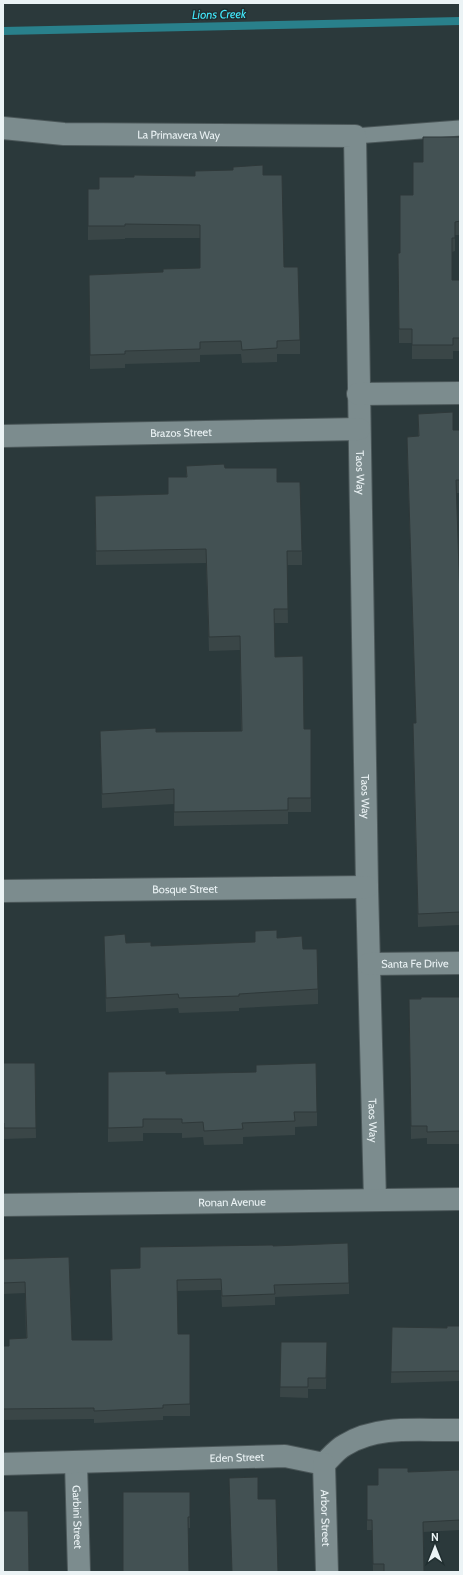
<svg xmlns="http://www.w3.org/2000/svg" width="463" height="1575" font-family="Cabin,sans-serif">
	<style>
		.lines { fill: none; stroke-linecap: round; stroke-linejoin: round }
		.stream { stroke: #29808b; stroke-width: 8 }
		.lane-casing { stroke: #4b5759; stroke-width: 17 }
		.street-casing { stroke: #4b5759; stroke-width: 24 }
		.lane { stroke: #7c8c8e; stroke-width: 15 }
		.street { stroke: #7c8c8e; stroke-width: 22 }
		.wall { fill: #3a4647 }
		.building { fill: #435153; stroke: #2f393a }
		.labels { text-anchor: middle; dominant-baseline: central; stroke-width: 3; stroke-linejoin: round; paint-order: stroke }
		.street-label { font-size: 11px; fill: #ebf3f5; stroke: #212f31 }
		.water-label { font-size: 12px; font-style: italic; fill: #43e8fb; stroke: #212f31 }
	</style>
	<rect width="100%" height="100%" fill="#2b393b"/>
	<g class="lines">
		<path class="stream" d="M 3,31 L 460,21"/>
		<g class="lane-casing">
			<path id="lane" d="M 355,136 L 460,128"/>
		</g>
		<g class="street-casing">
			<g id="street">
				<path id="s1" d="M 3,128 L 64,134 L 355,136 L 367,887 L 375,1200"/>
				<path d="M 358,394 L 460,393"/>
				<path id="s2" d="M 3,436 L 359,429"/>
				<path id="s3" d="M 3,891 L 367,887"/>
				<path id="s4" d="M 369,964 L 460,963"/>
				<path id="s5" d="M 3,1205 L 460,1199"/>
				<path id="s6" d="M 76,1463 L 79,1572"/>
				<path id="s7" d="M 3,1464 L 285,1456 L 324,1464 C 330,1458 337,1449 345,1445 C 378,1424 422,1431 460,1430"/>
				<path id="s8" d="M 324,1464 L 327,1572"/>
			</g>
		</g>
		<use href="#lane" class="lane"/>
		<use href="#street" class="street"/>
	</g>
	<path class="wall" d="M 460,137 L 460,235 L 455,235 L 455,251 L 452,252 L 452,280 L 460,280 L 460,351 L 453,351 L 453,359 L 412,359 L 412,343 L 399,343 L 398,253 L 400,253 L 413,195 L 423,162 Z
		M 263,175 L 300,340 L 300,354 L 277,354 L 277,362 L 242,363 L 241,354 L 200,355 L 200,362 L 125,364 L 125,368 L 90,369 L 89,275 L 163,272 L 200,268 L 200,238 L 125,238 L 125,239 L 88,240 L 88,189 L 99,189 L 195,176 Z
		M 418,414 L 453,430 L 460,430 L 460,493 L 456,493 L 460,599 L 460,925 L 418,927 L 413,736 L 413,723 L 416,723 L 407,450 L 407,437 L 418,436 Z
		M 186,466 L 225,468 L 277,482 L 302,551 L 302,565 L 287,565 L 288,623 L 274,623 L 275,657 L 304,729 L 311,729 L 311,812 L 288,812 L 288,824 L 174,826 L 174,804 L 102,808 L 100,731 L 156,732 L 241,731 L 240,650 L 209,651 L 206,563 L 96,565 L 95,511 L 168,494 L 186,477 Z
		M 255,931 L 277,938 L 303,949 L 318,989 L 318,1004 L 239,1008 L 239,1011 L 179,1013 L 178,1008 L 106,1012 L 104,936 L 126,943 L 151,946 L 255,942 Z
		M 460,997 L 460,1144 L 427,1144 L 427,1138 L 411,1139 L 409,999 Z
		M 3,1063 L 35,1063 L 36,1138 L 4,1139 L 4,1133 L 3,1133 Z
		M 108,1072 L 166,1074 L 317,1112 L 317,1126 L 295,1127 L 295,1135 L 243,1137 L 243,1144 L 204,1145 L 203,1137 L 182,1138 L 182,1133 L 143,1133 L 143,1141 L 108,1142 Z
		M 273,1246 L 349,1283 L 349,1294 L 275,1297 L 275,1305 L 222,1307 L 221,1290 L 177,1291 L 178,1334 L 190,1334 L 190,1416 L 163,1416 L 163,1420 L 94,1423 L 94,1419 L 3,1420 L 3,1346 L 9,1346 L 26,1338 L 25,1293 L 3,1294 L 3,1256 L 3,1259 L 69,1257 L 72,1340 L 111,1340 L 140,1268 L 140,1247 Z
		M 460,1326 L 460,1381 L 391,1383 L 392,1327 L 447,1328 Z
		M 281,1342 L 327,1342 L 326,1389 L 308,1389 L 308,1398 L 280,1397 Z
		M 460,1470 L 460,1530 L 423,1532 L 424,1572 L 373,1572 L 372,1530 L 367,1530 L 367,1485 L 378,1485 L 408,1472 Z
		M 190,1492 L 190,1528 L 188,1528 L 123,1572 Z"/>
	<path class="building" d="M 423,137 L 460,137 L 460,221 L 455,222 L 455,238 L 452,238 L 452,280 L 460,280 L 460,338 L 453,338 L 453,345 L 412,345 L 412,329 L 399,329 L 398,253 L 400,253 L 400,195 L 413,195 L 413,162 L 423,162 Z
		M 263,165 L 263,175 L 282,175 L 284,267 L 298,267 L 300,340 L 277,341 L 277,348 L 242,350 L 241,341 L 200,342 L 200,349 L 125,351 L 125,354 L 90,355 L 89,275 L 163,272 L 163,269 L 200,268 L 200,225 L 125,224 L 125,226 L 88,226 L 88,189 L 99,189 L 99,177 L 134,177 L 134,175 L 195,176 L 195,171 L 233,170 L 233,167 Z
		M 453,412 L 453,430 L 460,430 L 460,480 L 456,480 L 460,599 L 460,912 L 418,914 L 413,723 L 416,723 L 407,437 L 419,436 L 418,414 Z
		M 224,464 L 225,468 L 277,468 L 277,482 L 300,482 L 302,551 L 287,551 L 288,609 L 274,609 L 275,657 L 303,656 L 304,729 L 311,729 L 311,798 L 288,798 L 288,810 L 174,812 L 174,789 L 102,794 L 100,731 L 156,728 L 156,732 L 242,731 L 240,636 L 209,637 L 206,549 L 96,551 L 95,496 L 168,494 L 168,477 L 187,477 L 186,466 Z
		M 277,930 L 277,938 L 302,936 L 303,949 L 317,949 L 318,989 L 239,994 L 239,996 L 179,998 L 178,994 L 106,998 L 104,936 L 125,934 L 126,943 L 151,942 L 151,946 L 255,942 L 255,931 Z
		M 421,997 L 460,997 L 460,1131 L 427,1132 L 427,1126 L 411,1126 L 409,999 L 421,999 Z
		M 3,1063 L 35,1063 L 36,1128 L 4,1128 L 4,1123 L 3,1123 Z
		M 316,1063 L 317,1112 L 294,1112 L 295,1121 L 242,1123 L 243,1129 L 204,1131 L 203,1122 L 182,1123 L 182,1119 L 143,1119 L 143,1127 L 108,1128 L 108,1072 L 166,1071 L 166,1074 L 256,1072 L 256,1065 Z
		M 348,1243 L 349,1283 L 274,1285 L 275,1294 L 222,1296 L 221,1279 L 177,1280 L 178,1334 L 190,1334 L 190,1404 L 163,1405 L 163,1408 L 94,1411 L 94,1408 L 3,1409 L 3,1346 L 9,1346 L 9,1339 L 27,1338 L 25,1282 L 3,1283 L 3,1256 L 3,1259 L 69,1257 L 72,1340 L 112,1340 L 110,1269 L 140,1268 L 140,1247 L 273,1245 L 273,1246 Z
		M 447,1326 L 460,1326 L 460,1371 L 391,1372 L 392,1327 L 447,1328 Z
		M 281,1342 L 327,1342 L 326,1378 L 308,1378 L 308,1387 L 280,1387 Z
		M 378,1468 L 408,1468 L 408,1472 L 460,1470 L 460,1520 L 423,1522 L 424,1572 L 384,1572 L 384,1564 L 373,1564 L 372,1520 L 367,1520 L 367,1485 L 378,1485 Z
		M 258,1477 L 258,1499 L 276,1499 L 278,1572 L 232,1572 L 229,1478 Z
		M 123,1492 L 190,1492 L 190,1517 L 188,1517 L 189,1572 L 123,1572 Z
		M 3,1511 L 28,1511 L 29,1572 L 3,1572 Z"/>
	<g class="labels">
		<g class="street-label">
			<text stroke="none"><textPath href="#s1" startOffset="176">La Primavera Way</textPath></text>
			<text stroke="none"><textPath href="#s2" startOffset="178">Brazos Street</textPath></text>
			<text stroke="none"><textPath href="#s1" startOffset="689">Taos Way</textPath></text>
			<text stroke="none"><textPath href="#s1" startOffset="1013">Taos Way</textPath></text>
			<text stroke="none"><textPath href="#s3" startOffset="182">Bosque Street</textPath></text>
			<text stroke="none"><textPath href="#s4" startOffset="46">Santa Fe Drive</textPath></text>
			<text stroke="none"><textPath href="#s1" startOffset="1337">Taos Way</textPath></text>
			<text stroke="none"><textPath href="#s5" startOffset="229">Ronan Avenue</textPath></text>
			<text stroke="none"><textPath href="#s7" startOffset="234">Eden Street</textPath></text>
			<text stroke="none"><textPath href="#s6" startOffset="54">Garbini Street</textPath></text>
			<text stroke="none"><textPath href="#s8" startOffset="54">Arbor Street</textPath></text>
		</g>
		<g class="water-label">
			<text transform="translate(219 14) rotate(-1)">Lions Creek</text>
		</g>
	</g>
	<rect width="463" height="1575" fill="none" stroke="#ebf3f5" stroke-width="8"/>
	<g transform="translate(435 1547)" stroke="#212f31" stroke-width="3" paint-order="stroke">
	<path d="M0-3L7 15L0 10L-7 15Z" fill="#ebf3f5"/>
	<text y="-6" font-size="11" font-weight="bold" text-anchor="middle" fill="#ebf3f5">N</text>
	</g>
</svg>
